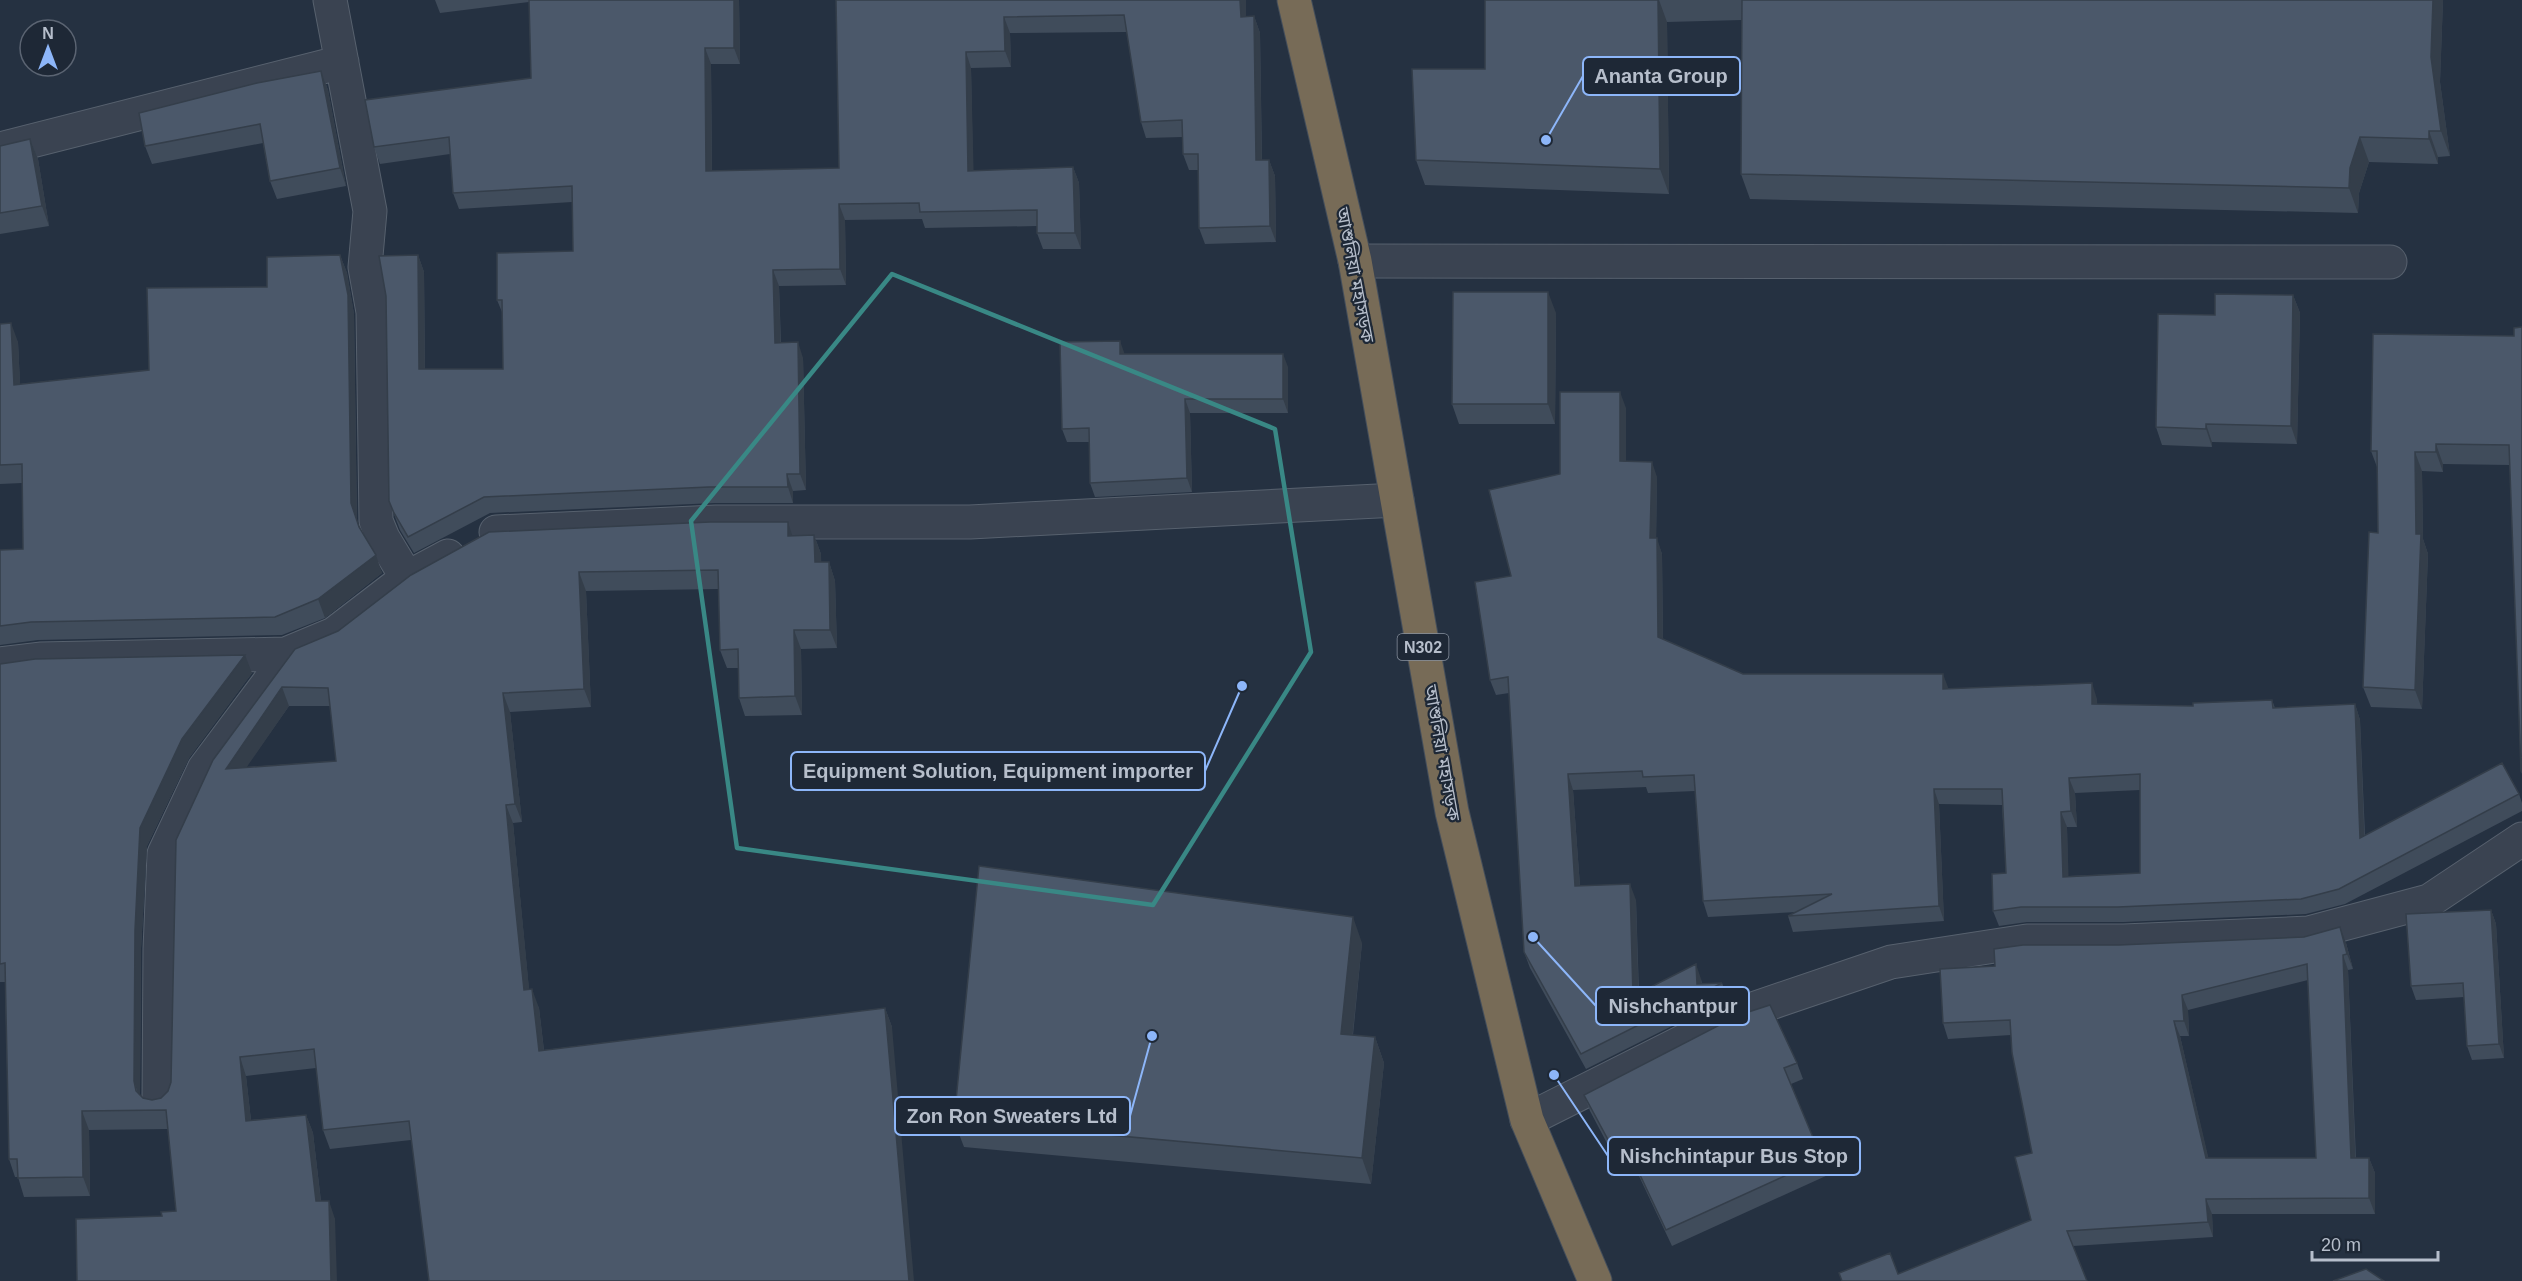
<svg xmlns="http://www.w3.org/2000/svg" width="2522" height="1281" font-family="Arial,'Noto Sans Bengali',sans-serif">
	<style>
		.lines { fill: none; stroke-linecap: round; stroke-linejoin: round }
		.minor-casing { stroke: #57616e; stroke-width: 35 }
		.highway-casing { stroke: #444e5b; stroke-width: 35 }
		.minor { stroke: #3a4351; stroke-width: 33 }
		.highway { stroke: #776b57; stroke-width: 33 }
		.wall { fill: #404c5b; fill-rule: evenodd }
		.shaded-wall { fill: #343e4a }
		.building { fill: #4b586a; stroke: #343e4a; stroke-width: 1.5; fill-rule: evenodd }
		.marked { fill: none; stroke: #398885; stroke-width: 4.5; stroke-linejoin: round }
		.labels { text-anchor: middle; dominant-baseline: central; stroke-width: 4.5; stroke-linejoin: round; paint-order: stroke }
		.shield { fill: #1e2836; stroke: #88919e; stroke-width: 1.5 }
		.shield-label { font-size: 16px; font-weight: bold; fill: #b6becb }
		.street-label { font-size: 18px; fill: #b6becb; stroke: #1e2836 }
		.leader { fill: none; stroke: #8db6f9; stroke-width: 2 }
		.callout-dot { fill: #8db6f9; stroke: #1e2836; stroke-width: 2 }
		.callout { fill: #1e2836; stroke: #8db6f9; stroke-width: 2 }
		.callout-label { font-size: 20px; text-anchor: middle; font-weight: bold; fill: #b6becb }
	</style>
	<rect width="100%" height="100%" fill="#253141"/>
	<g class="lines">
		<g class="minor-casing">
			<path id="minor" d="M 330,0 L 370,211 L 365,267 L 373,312 L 376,521 L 383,538 L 407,578
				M 0,149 L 342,62
				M 1355,261 L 2390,262
				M 496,532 L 716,522 L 970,522 L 1397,500
				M 0,664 L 40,659 L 286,654 L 334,634 L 407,578 L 448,556
				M 159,1100 L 160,949 L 164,854 L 204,769 L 284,662 L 286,654
				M 1527,1120 L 1738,1014 L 1891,962 L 2027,941 L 2124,941 L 2309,933 L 2429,901 L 2522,839"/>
		</g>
		<g class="highway-casing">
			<path id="highway" d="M 1294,0 L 1355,261 L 1452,812 L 1527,1120 L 1595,1281"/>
		</g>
		<use href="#minor" class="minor"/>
		<use href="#highway" class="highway"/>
	</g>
	<path class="wall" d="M 435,0 L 739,0 L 740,64 L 711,64 L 712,171 L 839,168 L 836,0 L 1246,0 L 1246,17 L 1254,16 L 1260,33 L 1262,160 L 1269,160 L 1275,176 L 1276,242 L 1205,244 L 1199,228 L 1198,170 L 1189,170 L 1183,154 L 1182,137 L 1146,138 L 1141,122 L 1127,32 L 1010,33 L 1011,67 L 971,68 L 973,171 L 1073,167 L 1079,183 L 1081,249 L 1043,249 L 1037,233 L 1037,226 L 925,228 L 922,219 L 845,220 L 846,285 L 779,286 L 781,343 L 803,358 L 806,490 L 793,491 L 793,503 L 715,503 L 490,513 L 414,553 L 400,530 L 389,501 L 418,255 L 424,272 L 425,369 L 503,369 L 502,312 L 497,300 L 573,251 L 572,202 L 459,209 L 453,193 L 450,154 L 380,164 L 374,147 L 531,78 L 529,2 L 440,13 Z
		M 1485,0 L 2443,0 L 2440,82 L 2450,156 L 2438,157 L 2438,164 L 2369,162 L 2359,193 L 2358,213 L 1750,199 L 1741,174 L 1742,20 L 1667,22 L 1669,194 L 1425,185 L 1416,160 L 1485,69 Z
		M 321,71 L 328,90 L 346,186 L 277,199 L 270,181 L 263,143 L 152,164 L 145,146 Z
		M 30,139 L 38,159 L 49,226 L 0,234 L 0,146 Z
		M 340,255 L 347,273 L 354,314 L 357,522 L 382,573 L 325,618 L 282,635 L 38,640 L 0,645 L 0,550 L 23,549 L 22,483 L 0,484 L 0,324 L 18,342 L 20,384 L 149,370 L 267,287 Z
		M 2293,295 L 2300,313 L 2297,444 L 2212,442 L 2212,447 L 2162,445 L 2156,427 L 2215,315 Z
		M 1556,313 L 1555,424 L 1459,424 L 1452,404 Z
		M 2522,327 L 2522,774 L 2521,771 L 2510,465 L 2443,464 L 2443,472 L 2422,471 L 2423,539 L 2428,554 L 2422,709 L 2371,707 L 2363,687 L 2378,533 L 2377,467 L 2371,451 L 2514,336 Z
		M 1124,354 L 1288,367 L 1288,413 L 1190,413 L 1192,492 L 1095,497 L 1090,483 L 1089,442 L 1067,442 L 1062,429 Z
		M 1626,408 L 1626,461 L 1657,477 L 1656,538 L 1662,554 L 1663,639 L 1743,674 L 2097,699 L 2097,704 L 2193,706 L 2272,700 L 2275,708 L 2355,704 L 2360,720 L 2365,835 L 2519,794 L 2522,803 L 2522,811 L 2345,904 L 2306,914 L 2124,922 L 2027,922 L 1999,926 L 1993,911 L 2006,873 L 2002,805 L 1939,804 L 1944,921 L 1793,932 L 1788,916 L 1797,912 L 1708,917 L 1703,901 L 1695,791 L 1648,793 L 1646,787 L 1573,790 L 1580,886 L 1636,900 L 1639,993 L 1701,979 L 1702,984 L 1722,983 L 1728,998 L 1586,1069 L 1530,968 L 1524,952 L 1509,693 L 1496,695 L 1490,680 L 1511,576 L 1560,474 ZM 2140,790 L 2140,873 L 2068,876 L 2067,827 L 2077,827 L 2075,793 Z
		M 814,535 L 821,554 L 821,562 L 829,562 L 835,581 L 837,648 L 801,649 L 802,715 L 745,716 L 739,698 L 738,668 L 727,668 L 720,650 L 719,589 L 586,591 L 591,707 L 510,712 L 522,822 L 513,823 L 529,990 L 539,1008 L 544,1050 L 885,1008 L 892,1027 L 411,1140 L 330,1149 L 323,1130 L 316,1068 L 246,1076 L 251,1120 L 306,1115 L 313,1133 L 321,1201 L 335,1219 L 162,1216 L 176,1211 L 168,1129 L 89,1130 L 90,1196 L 24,1197 L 18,1177 L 15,1177 L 9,1159 L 5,982 L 0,982 L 0,664 L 252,673 L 189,758 L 147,846 L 141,949 L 140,1095 L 143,1098 L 152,1100 L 161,1098 L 168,1091 L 171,1082 L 176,840 L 295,649 L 338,631 L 411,575 L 792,536 ZM 289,706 L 330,706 L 336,761 L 246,767 Z
		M 2491,910 L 2496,924 L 2504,1058 L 2472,1060 L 2467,1046 L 2464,997 L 2416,1000 L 2411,986 Z
		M 1362,943 L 1353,1035 L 1375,1037 L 1384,1063 L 1371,1184 L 964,1147 L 954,1121 Z
		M 2346,943 L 2353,969 L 2348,970 L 2356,1158 L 2369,1158 L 2375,1173 L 2375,1214 L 2212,1214 L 2213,1237 L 2073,1246 L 1898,1274 L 2031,1220 L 2032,1153 L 2011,1035 L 1948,1039 L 1943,1023 L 1995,966 L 2119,945 ZM 2308,980 L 2316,1158 L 2208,1158 L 2180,1036 L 2189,1036 L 2188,1010 Z
		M 1797,1063 L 1803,1079 L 1791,1084 L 1828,1175 L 1672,1246 L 1630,1157 L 1618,1164 L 1590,1111 L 1584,1095 Z"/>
	<path class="shaded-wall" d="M 734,0 L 739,0 L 740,64 L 734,48 Z
		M 1240,0 L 1246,0 L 1246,33 L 1241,17 Z
		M 1658,0 L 1659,0 L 1667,22 L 1669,194 L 1660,169 Z
		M 2433,0 L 2443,0 L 2440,82 L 2450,156 L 2441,131 L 2431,57 Z
		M 1254,16 L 1260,33 L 1262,176 L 1256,160 Z
		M 1004,17 L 1010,33 L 1011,67 L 1005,51 Z
		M 705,48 L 711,64 L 712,187 L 706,171 Z
		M 966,52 L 971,68 L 974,187 L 968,171 Z
		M 321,71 L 328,90 L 346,186 L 340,168 Z
		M 2429,131 L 2438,157 L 2438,164 L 2429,139 Z
		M 2360,137 L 2369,162 L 2359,193 L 2358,213 L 2349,188 L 2350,168 Z
		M 30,139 L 38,159 L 49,226 L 42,206 Z
		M 1269,160 L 1275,176 L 1276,242 L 1270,226 Z
		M 1073,167 L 1079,183 L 1081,249 L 1075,233 Z
		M 839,204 L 845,220 L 846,285 L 840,269 Z
		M 340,255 L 347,273 L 354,314 L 357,522 L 351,503 Z
		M 418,255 L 424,272 L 425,386 L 419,369 Z
		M 773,270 L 779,286 L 781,359 L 775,343 Z
		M 1548,292 L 1556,313 L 1555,424 L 1548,404 Z
		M 2293,295 L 2300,313 L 2297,444 L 2291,426 Z
		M 11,323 L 18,342 L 21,403 L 14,385 Z
		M 1120,341 L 1125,355 L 1120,354 Z
		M 798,342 L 803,358 L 806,490 L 800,474 Z
		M 1283,354 L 1288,367 L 1288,413 L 1283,399 Z
		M 1620,392 L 1626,408 L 1626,477 L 1620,461 Z
		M 1185,399 L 1190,413 L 1192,492 L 1187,478 Z
		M 2206,424 L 2212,442 L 2212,447 L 2206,429 Z
		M 2436,444 L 2443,464 L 2443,472 L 2436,452 Z
		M 2415,452 L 2422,471 L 2423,539 L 2428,554 L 2422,709 L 2415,690 L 2416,534 Z
		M 1652,462 L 1657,477 L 1656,554 L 1650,538 Z
		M 787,474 L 793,491 L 793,503 L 788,487 Z
		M 788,522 L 794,541 L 788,536 Z
		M 814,535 L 821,554 L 822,581 L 815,562 Z
		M 1657,538 L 1662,554 L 1663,652 L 1658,637 Z
		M 376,555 L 382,573 L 325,618 L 318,599 Z
		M 829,562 L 835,581 L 837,648 L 830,630 Z
		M 579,572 L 586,591 L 591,707 L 584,689 Z
		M 794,630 L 801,649 L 802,715 L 795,696 Z
		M 245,655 L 252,673 L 189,758 L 147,846 L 141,949 L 140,1100 L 134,1081 L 135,930 L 140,828 L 182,739 Z
		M 1943,674 L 1949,690 L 1943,689 Z
		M 2092,683 L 2097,699 L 2098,720 L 2092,704 Z
		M 282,687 L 289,706 L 233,787 L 226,769 Z
		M 503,693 L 510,712 L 522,822 L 515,804 Z
		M 2355,704 L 2360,720 L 2365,853 L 2360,838 Z
		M 1568,774 L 1573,790 L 1581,901 L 1575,886 Z
		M 2069,778 L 2075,793 L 2077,827 L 2071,811 Z
		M 1934,789 L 1939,804 L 1944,921 L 1939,906 Z
		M 506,805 L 513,823 L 531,1009 L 524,990 Z
		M 2061,812 L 2067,827 L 2069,892 L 2063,877 Z
		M 1630,884 L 1636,900 L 1639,1011 L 1633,996 Z
		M 2491,910 L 2496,924 L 2504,1058 L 2499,1044 Z
		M 1353,917 L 1362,943 L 1350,1059 L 1341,1034 Z
		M 2340,927 L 2346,943 L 2353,969 L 2347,954 Z
		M 2343,955 L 2348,970 L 2356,1173 L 2351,1158 Z
		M 1696,964 L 1701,979 L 1702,993 L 1697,984 Z
		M 532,989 L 539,1008 L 546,1069 L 539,1051 Z
		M 2182,995 L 2188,1010 L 2189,1036 L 2184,1021 Z
		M 885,1008 L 892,1027 L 914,1281 L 909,1281 Z
		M 2174,1021 L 2180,1036 L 2212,1173 L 2206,1158 Z
		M 1375,1037 L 1384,1063 L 1371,1184 L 1362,1158 Z
		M 240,1057 L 246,1076 L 253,1139 L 246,1121 Z
		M 82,1111 L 89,1130 L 90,1196 L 83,1177 Z
		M 306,1115 L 313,1133 L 323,1220 L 316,1201 Z
		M 2369,1158 L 2375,1173 L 2375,1214 L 2369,1198 Z
		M 2206,1199 L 2212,1214 L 2213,1237 L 2208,1222 Z
		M 329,1201 L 335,1219 L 337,1281 L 331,1281 Z"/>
	<path class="building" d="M 529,0 L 734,0 L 734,48 L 705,48 L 706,171 L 839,168 L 836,0 L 1240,0 L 1241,17 L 1254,16 L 1256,160 L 1269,160 L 1270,226 L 1199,228 L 1198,154 L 1183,154 L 1182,120 L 1141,122 L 1124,15 L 1004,17 L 1005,51 L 966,52 L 968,171 L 1073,167 L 1075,233 L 1037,233 L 1037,210 L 920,212 L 919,203 L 839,204 L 840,269 L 773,270 L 775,343 L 798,342 L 800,474 L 787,474 L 788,487 L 709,487 L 484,497 L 408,537 L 394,513 L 389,501 L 386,296 L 379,256 L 418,255 L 419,369 L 503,369 L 502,300 L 497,300 L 497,253 L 573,251 L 572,186 L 453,193 L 449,137 L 374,147 L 365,100 L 531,78 Z
		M 1485,0 L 1658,0 L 1660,169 L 1416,160 L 1412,69 L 1485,69 Z
		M 1742,0 L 2433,0 L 2431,57 L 2441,131 L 2429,131 L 2429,139 L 2360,137 L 2350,168 L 2349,188 L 1741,174 Z
		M 321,71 L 340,168 L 270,181 L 260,124 L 145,146 L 139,113 L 257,83 Z
		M 30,139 L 42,206 L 0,213 L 0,146 Z
		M 340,255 L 348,295 L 351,503 L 359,527 L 376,555 L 318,599 L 275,617 L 31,622 L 0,626 L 0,550 L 23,549 L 22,464 L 0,465 L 0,324 L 11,323 L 14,385 L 149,370 L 147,288 L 267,287 L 267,257 Z
		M 1453,292 L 1548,292 L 1548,404 L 1452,404 Z
		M 2215,294 L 2293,295 L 2291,426 L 2206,424 L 2206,429 L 2156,427 L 2158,314 L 2215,315 Z
		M 2522,327 L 2522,771 L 2521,771 L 2509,445 L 2436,444 L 2436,452 L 2415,452 L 2416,534 L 2421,534 L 2415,690 L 2363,687 L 2369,532 L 2378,533 L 2377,451 L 2371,451 L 2373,334 L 2514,336 L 2514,328 Z
		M 1120,341 L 1120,354 L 1283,354 L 1283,399 L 1185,399 L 1187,478 L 1090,483 L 1089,428 L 1062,429 L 1060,342 Z
		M 1560,392 L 1620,392 L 1620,461 L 1652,462 L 1650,538 L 1657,538 L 1658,637 L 1743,674 L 1943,674 L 1943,689 L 2092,683 L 2092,704 L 2193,706 L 2193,703 L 2272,700 L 2273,708 L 2355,704 L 2360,838 L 2502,763 L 2519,794 L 2339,889 L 2301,899 L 2118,907 L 2021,907 L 1993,911 L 1992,874 L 2006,873 L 2002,789 L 1934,789 L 1939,906 L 1788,916 L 1832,894 L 1703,901 L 1694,775 L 1643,777 L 1642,771 L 1568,774 L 1575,886 L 1630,884 L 1633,996 L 1696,964 L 1697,984 L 1722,983 L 1581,1054 L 1524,952 L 1508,677 L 1490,680 L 1475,582 L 1511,576 L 1489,490 L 1560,474 ZM 2140,774 L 2140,873 L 2063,877 L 2061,812 L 2071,811 L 2069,778 Z
		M 710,522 L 788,522 L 788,536 L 814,535 L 815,562 L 829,562 L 830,630 L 794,630 L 795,696 L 739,698 L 738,649 L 720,650 L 718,570 L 579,572 L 584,689 L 503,693 L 515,804 L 506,805 L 513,883 L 524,990 L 532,989 L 539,1051 L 885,1008 L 909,1281 L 429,1281 L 409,1121 L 323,1130 L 314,1049 L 240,1057 L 246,1121 L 306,1115 L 316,1201 L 329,1201 L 331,1281 L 77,1281 L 76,1219 L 162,1216 L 161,1212 L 176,1211 L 166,1110 L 82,1111 L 83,1177 L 18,1178 L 17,1159 L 9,1159 L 5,963 L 0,964 L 0,664 L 35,659 L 245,655 L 182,739 L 140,828 L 135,930 L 134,1081 L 136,1091 L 143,1098 L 152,1100 L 161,1098 L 168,1091 L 171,1082 L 176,840 L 213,760 L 295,649 L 338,631 L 411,575 L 489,532 ZM 282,687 L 328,688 L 336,761 L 226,769 Z
		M 979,866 L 1353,917 L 1341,1034 L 1375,1037 L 1362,1158 L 954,1121 Z
		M 2491,910 L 2499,1044 L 2467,1046 L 2463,983 L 2411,986 L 2406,914 Z
		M 2340,927 L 2347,954 L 2343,955 L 2351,1158 L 2369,1158 L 2369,1198 L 2206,1199 L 2208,1222 L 2067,1231 L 2087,1281 L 1842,1281 L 1839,1273 L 1890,1253 L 1898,1274 L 2031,1220 L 2015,1157 L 2032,1153 L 2012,1053 L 2010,1020 L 1943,1023 L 1940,969 L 1995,966 L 1994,949 L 2023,945 L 2119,945 L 2304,937 ZM 2307,964 L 2316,1158 L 2206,1158 L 2174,1021 L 2184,1021 L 2182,995 Z
		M 1770,1005 L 1797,1063 L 1784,1068 L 1822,1159 L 1666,1230 L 1624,1141 L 1612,1147 L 1584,1095 L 1739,1015 Z
		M 2366,1269 L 2384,1281 L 2333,1281 Z"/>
	<path class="marked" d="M 892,274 L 1275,429 L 1311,652 L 1153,905 L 737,848 L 691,521 Z"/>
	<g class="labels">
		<rect class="shield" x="1397.5" y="634" width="51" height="26" rx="4.5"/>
		<g class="shield-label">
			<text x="1423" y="647">N302</text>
		</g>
		<g class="street-label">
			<text transform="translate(1355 275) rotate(79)">আশুলিয়া মহাসড়ক</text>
			<text transform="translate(1442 753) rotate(80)">আশুলিয়া মহাসড়ক</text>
		</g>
	</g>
	<path class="leader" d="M1546 140L1583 76M1242 686L1205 771M1533 937L1596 1006M1152 1036L1130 1116M1554 1075L1608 1156"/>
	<g class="callout-dot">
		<circle cx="1546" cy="140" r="6"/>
		<circle cx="1242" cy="686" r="6"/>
		<circle cx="1533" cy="937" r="6"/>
		<circle cx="1152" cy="1036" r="6"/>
		<circle cx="1554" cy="1075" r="6"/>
	</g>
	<g class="callout">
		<rect x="1583" y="57" width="157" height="38" rx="6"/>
		<rect x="791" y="752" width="414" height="38" rx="6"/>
		<rect x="1596" y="987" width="153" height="38" rx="6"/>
		<rect x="895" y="1097" width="235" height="38" rx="6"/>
		<rect x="1608" y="1137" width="252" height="38" rx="6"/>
	</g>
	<g class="callout-label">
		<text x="1661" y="83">Ananta Group</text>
		<text x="998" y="778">Equipment Solution, Equipment importer</text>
		<text x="1673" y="1013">Nishchantpur</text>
		<text x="1012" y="1123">Zon Ron Sweaters Ltd</text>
		<text x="1734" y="1163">Nishchintapur Bus Stop</text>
	</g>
	<g transform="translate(48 48)"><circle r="28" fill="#1e2836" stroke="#5b6472" stroke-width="1.5"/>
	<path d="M0-4.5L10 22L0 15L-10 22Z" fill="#8db6f9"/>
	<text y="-9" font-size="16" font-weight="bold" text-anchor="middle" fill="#b6becb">N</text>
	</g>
	<path d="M2312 1251v9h126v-9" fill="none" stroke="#b6becb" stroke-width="3"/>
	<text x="2321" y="1251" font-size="18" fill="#b6becb" stroke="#1e2836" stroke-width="4.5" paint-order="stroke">20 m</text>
</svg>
